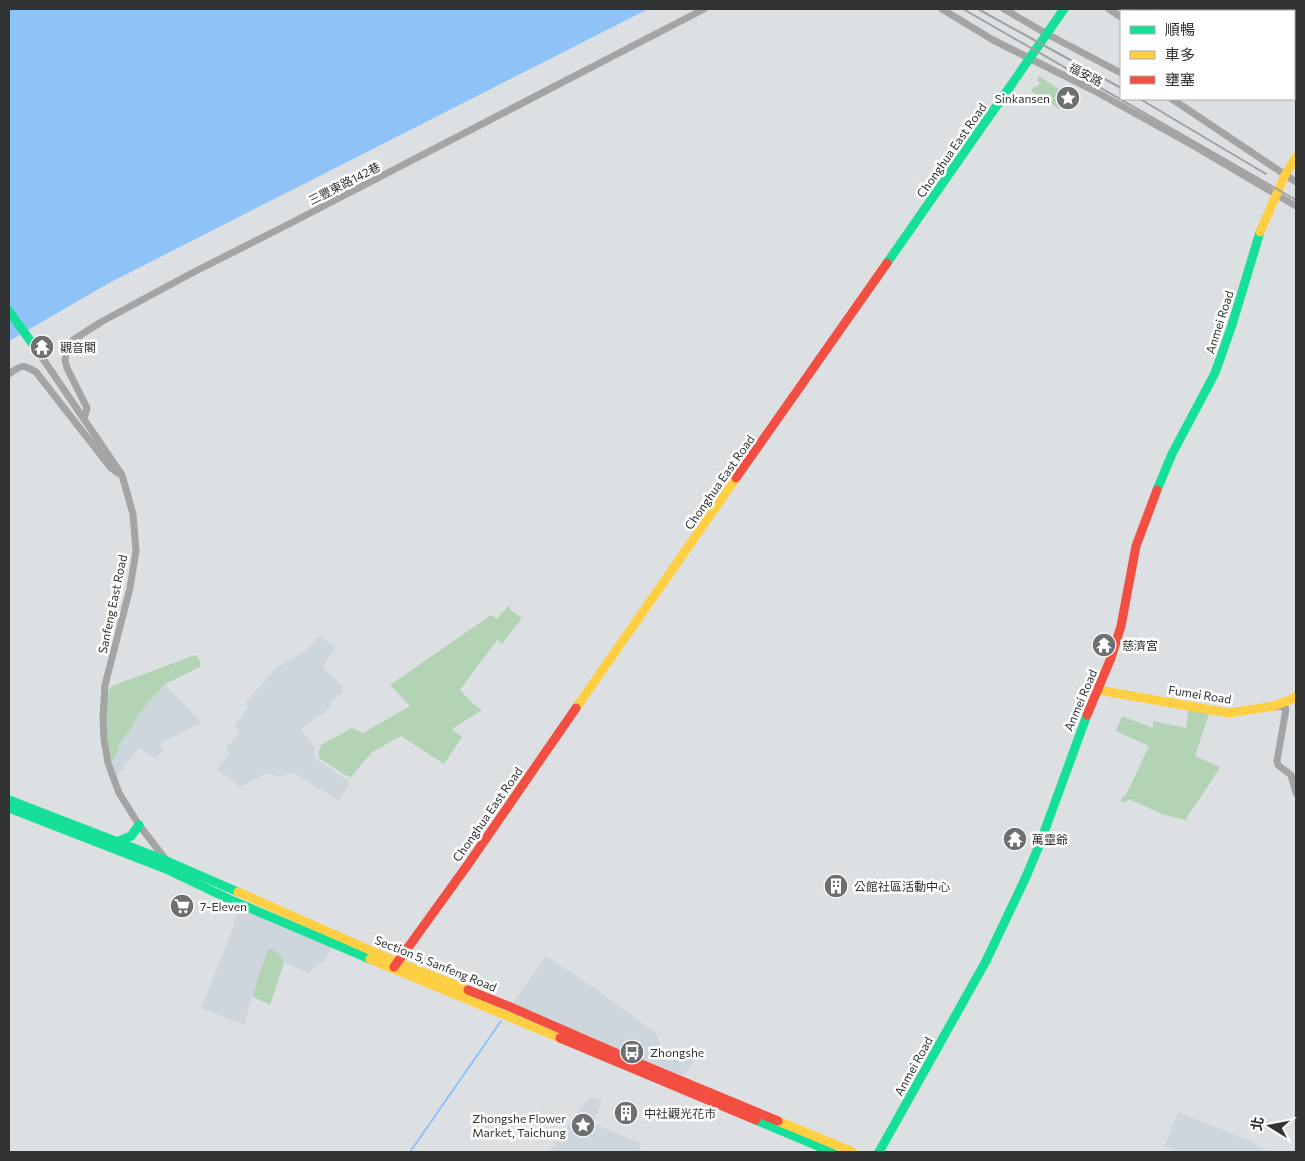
<svg xmlns="http://www.w3.org/2000/svg" width="1305" height="1161" font-family="Commissioner,'Noto Sans TC',sans-serif">
	<style>
		.built { fill: #cdd5dd }
		.green { fill: #b2d3b4 }
		.water { fill: #8fc2f6 }
		.lines { fill: none; stroke-linecap: round; stroke-linejoin: round }
		.stream { stroke: #8fc2f6; stroke-width: 2 }
		.street { stroke: #a3a4a5; stroke-width: 7 }
		.fast { stroke: #16e098; stroke-width: 9 }
		.slow { stroke: #ffcf43; stroke-width: 9 }
		.jam { stroke: #f24e42; stroke-width: 9 }
		.rail { stroke: #9fa0a2; stroke-width: 2 }
		.labels { text-anchor: middle; dominant-baseline: central; stroke-width: 5; stroke-linejoin: round; paint-order: stroke }
		.street-label { font-size: 12px; fill: #303234; stroke: #fff }
		.poi-label { font-size: 12px; fill: #303234; stroke: #fff; text-anchor: start }
	</style>
	<rect width="100%" height="100%" fill="#dde0e3"/>
	<path class="built" d="M 320,636 L 335,648 L 322,667 L 342,686 L 343,691 L 330,704 L 331,707 L 301,729 L 315,748 L 314,754 L 315,758 L 350,782 L 339,801 L 297,775 L 291,773 L 278,777 L 267,773 L 240,787 L 217,769 L 230,753 L 225,749 L 239,733 L 235,726 L 248,707 L 246,702 L 277,667 L 306,651 Z
		M 165,684 L 201,723 L 159,744 L 164,749 L 156,760 L 139,748 L 116,777 L 111,762 L 117,753 L 119,745 L 131,728 L 139,713 Z
		M 237,913 L 252,914 L 333,946 L 325,959 L 309,973 L 284,963 L 282,958 L 269,949 L 260,970 L 255,986 L 253,997 L 249,1007 L 245,1025 L 201,1008 L 232,931 Z
		M 546,956 L 597,990 L 656,1033 L 658,1040 L 669,1061 L 682,1055 L 695,1059 L 683,1076 L 512,1004 Z
		M 593,1097 L 602,1101 L 593,1123 L 642,1144 L 638,1152 L 549,1152 L 589,1098 Z
		M 1178,1112 L 1250,1141 L 1269,1152 L 1177,1152 L 1165,1146 Z"/>
	<path class="green" d="M 1039,76 L 1068,95 L 1059,109 L 1031,91 L 1034,86 L 1037,87 L 1040,83 L 1037,81 Z
		M 508,606 L 511,608 L 510,610 L 522,618 L 502,644 L 497,640 L 460,690 L 472,703 L 482,710 L 452,729 L 462,737 L 444,764 L 401,736 L 372,752 L 351,777 L 345,775 L 319,758 L 319,751 L 321,745 L 352,728 L 363,733 L 410,706 L 390,685 L 491,615 L 497,619 Z
		M 195,655 L 198,657 L 201,664 L 200,667 L 165,684 L 139,713 L 131,728 L 119,745 L 117,753 L 111,762 C 109,747 100,697 112,686 Z
		M 1189,706 L 1210,711 L 1195,756 L 1220,767 L 1208,786 L 1185,820 L 1162,814 L 1129,799 L 1126,802 L 1121,801 L 1123,796 L 1126,795 L 1149,746 L 1116,731 L 1122,716 L 1153,728 L 1153,721 L 1186,728 Z
		M 269,948 C 277,951 282,955 284,963 L 270,1005 L 253,997 C 256,980 262,965 269,948 Z"/>
	<path class="water" d="M 9,9 L 648,9 L 109,283 L 9,341 Z"/>
	<g class="lines">
		<path class="stream" d="M 410,1152 L 501,1021"/>
		<path class="street" d="M 942,9 L 993,40 L 1093,90 L 1194,146 L 1296,206
			M 1004,9 L 1047,34 L 1121,73
			M 1109,9 L 1121,17
			M 1257,11 L 1261,9
			M 1172,99 L 1296,182
			M 39,353 L 122,475 L 133,514 L 136,551 L 130,588 L 105,685 L 103,718 L 104,739 L 108,763 L 119,793 L 139,825 L 167,861
			M 9,374 C 21,365 22,364 36,372 L 111,468 L 118,473
			M 84,419 L 87,408 L 67,368 L 65,360 L 66,352 L 73,340 L 101,322 L 192,273 L 289,224 L 704,9
			M 1275,707 L 1280,706 L 1286,709 L 1277,761 L 1278,765 L 1291,775 L 1296,793"/>
		<path class="fast" d="M 887,263 L 1064,9
			M 9,311 L 39,353
			M 1157,490 L 1172,454 L 1215,373 L 1232,325 L 1260,232
			M 9,800 L 167,861 L 238,892
			M 9,808 L 166,869 L 233,901 L 370,959
			M 119,841 L 131,836 L 139,825
			M 756,1120 L 832,1152
			M 879,1152 L 986,961 L 1025,879 L 1039,846 L 1087,715"/>
		<path class="slow" d="M 1260,232 L 1285,175 L 1296,157
			M 1098,690 L 1229,713 L 1274,706 L 1292,699 L 1296,696
			M 576,708 L 736,478
			M 238,892 L 397,962 L 468,990
			M 370,959 L 560,1038
			M 778,1121 L 853,1152"/>
		<path class="jam" d="M 736,478 L 887,263
			M 1087,715 L 1111,658 L 1121,626 L 1136,546 L 1157,490
			M 394,967 L 469,863 L 576,708
			M 468,990 L 508,1006 L 648,1067 L 778,1121
			M 560,1038 L 756,1120"/>
		<path class="rail" d="M 963,9 L 1296,200
			M 978,9 L 1121,88
			M 1140,99 L 1266,174"/>
	</g>
	<defs>
		<g id="sight-disc" transform="scale(1.25)"><circle r="9.5" fill="#6d6f71" stroke="#fff"/><path d="M0-6L1.8-2.2L6-1.7L2.9 1.2L3.7 5.4L0 3.3L-3.7 5.4L-2.9 1.2L-6-1.7L-1.8-2.2Z" fill="#fff"/></g>
		<g id="temple-disc" transform="scale(1.25)"><circle r="9.5" fill="#6d6f71" stroke="#fff"/><path d="M0-6L5-2H3V0L6.5 2.5H4V6H1.5V3h-3V6H-4V2.5H-6.5L-3 0V-2H-5Z" fill="#fff"/></g>
		<g id="building-disc" transform="scale(1.25)"><circle r="9.5" fill="#6d6f71" stroke="#fff"/><path d="M-4-6H4V6H1V3H-1V6H-4ZM-2.5-4.3h1.7v1.8h-1.7ZM.8-4.3h1.7v1.8H.8ZM-2.5-1h1.7V.8h-1.7ZM.8-1h1.7V.8H.8Z" fill="#fff"/></g>
		<g id="supermarket-disc" transform="scale(1.25)"><circle r="9.5" fill="#6d6f71" stroke="#fff"/><path d="M-6-5.5h2.5l.6 2H6L4.5 2H-2.5L-4.4-4H-6ZM-1.5 3.2a1.3 1.3 0 1 0 .1 0ZM3 3.2a1.3 1.3 0 1 0 .1 0Z" fill="#fff"/></g>
		<g id="bus-disc" transform="scale(1.25)"><circle r="9.5" fill="#6d6f71" stroke="#fff"/><path d="M-5-6H5V4H4V6H2V4H-2V6H-4V4H-5ZM-3.5-4V0h7V-4ZM-3.5 1.2v1.5H-2V1.2ZM2 1.2v1.5H3.5V1.2Z" fill="#fff"/></g>
	</defs>
	<g fill-rule="evenodd">
		<use href="#sight-disc" x="1068" y="98"/>
		<use href="#temple-disc" x="42" y="347"/>
		<use href="#temple-disc" x="1104" y="645"/>
		<use href="#temple-disc" x="1015" y="839"/>
		<use href="#building-disc" x="836" y="886"/>
		<use href="#supermarket-disc" x="182" y="906"/>
		<use href="#bus-disc" x="632" y="1052"/>
		<use href="#building-disc" x="626" y="1113"/>
		<use href="#sight-disc" x="583" y="1125"/>
	</g>
	<g class="labels">
		<g class="street-label">
			<text transform="translate(1086 74) rotate(27)">福安路</text>
			<text transform="translate(951 150) rotate(-55)">Chonghua East Road</text>
			<text transform="translate(344 183) rotate(-27)">三豐東路142巷</text>
			<text transform="translate(1219 322) rotate(-72)">Anmei Road</text>
			<text transform="translate(719 482) rotate(-55)">Chonghua East Road</text>
			<text transform="translate(112 604) rotate(-78)">Sanfeng East Road</text>
			<text transform="translate(1200 694) rotate(9)">Fumei Road</text>
			<text transform="translate(1080 700) rotate(-67)">Anmei Road</text>
			<text transform="translate(487 814) rotate(-55)">Chonghua East Road</text>
			<text transform="translate(436 963) rotate(22)">Section 5, Sanfeng Road</text>
			<text transform="translate(913 1066) rotate(-61)">Anmei Road</text>
		</g>
		<g class="poi-label">
			<text x="1050" y="98" text-anchor="end">Sinkansen</text>
			<text x="60" y="347">觀音閣</text>
			<text x="1122" y="645">慈濟宮</text>
			<text x="1032" y="839">萬𤫊爺</text>
			<text x="854" y="886">公館社區活動中心</text>
			<text x="200" y="906">7-Eleven</text>
			<text x="650" y="1052">Zhongshe</text>
			<text x="644" y="1113">中社觀光花市</text>
			<text x="566" y="1118" text-anchor="end">Zhongshe Flower<tspan x="566" dy="14">Market, Taichung</tspan></text>
		</g>
	</g>
	<rect width="1305" height="1161" fill="none" stroke="#303234" stroke-width="20"/>
	<rect x="1120" y="10" width="175" height="90" fill="#ffffff" stroke="#acadae"/>
	<rect x="1130" y="26" width="25" height="8" fill="#16e098" stroke="#acadae"/>
	<text x="1165" y="35" font-size="15" fill="#303234">順暢</text>
	<rect x="1130" y="51" width="25" height="8" fill="#ffcf43" stroke="#acadae"/>
	<text x="1165" y="60" font-size="15" fill="#303234">車多</text>
	<rect x="1130" y="76" width="25" height="8" fill="#f24e42" stroke="#acadae"/>
	<text x="1165" y="85" font-size="15" fill="#303234">壅塞</text>
	<g transform="translate(1270 1126) rotate(280)" stroke="#ffffff" stroke-width="4" paint-order="stroke">
	<path d="M0-4L9 19L0 12L-9 19Z" fill="#303234"/>
	<text y="-8" font-size="14" font-weight="bold" text-anchor="middle" fill="#303234">北</text>
	</g>
</svg>
